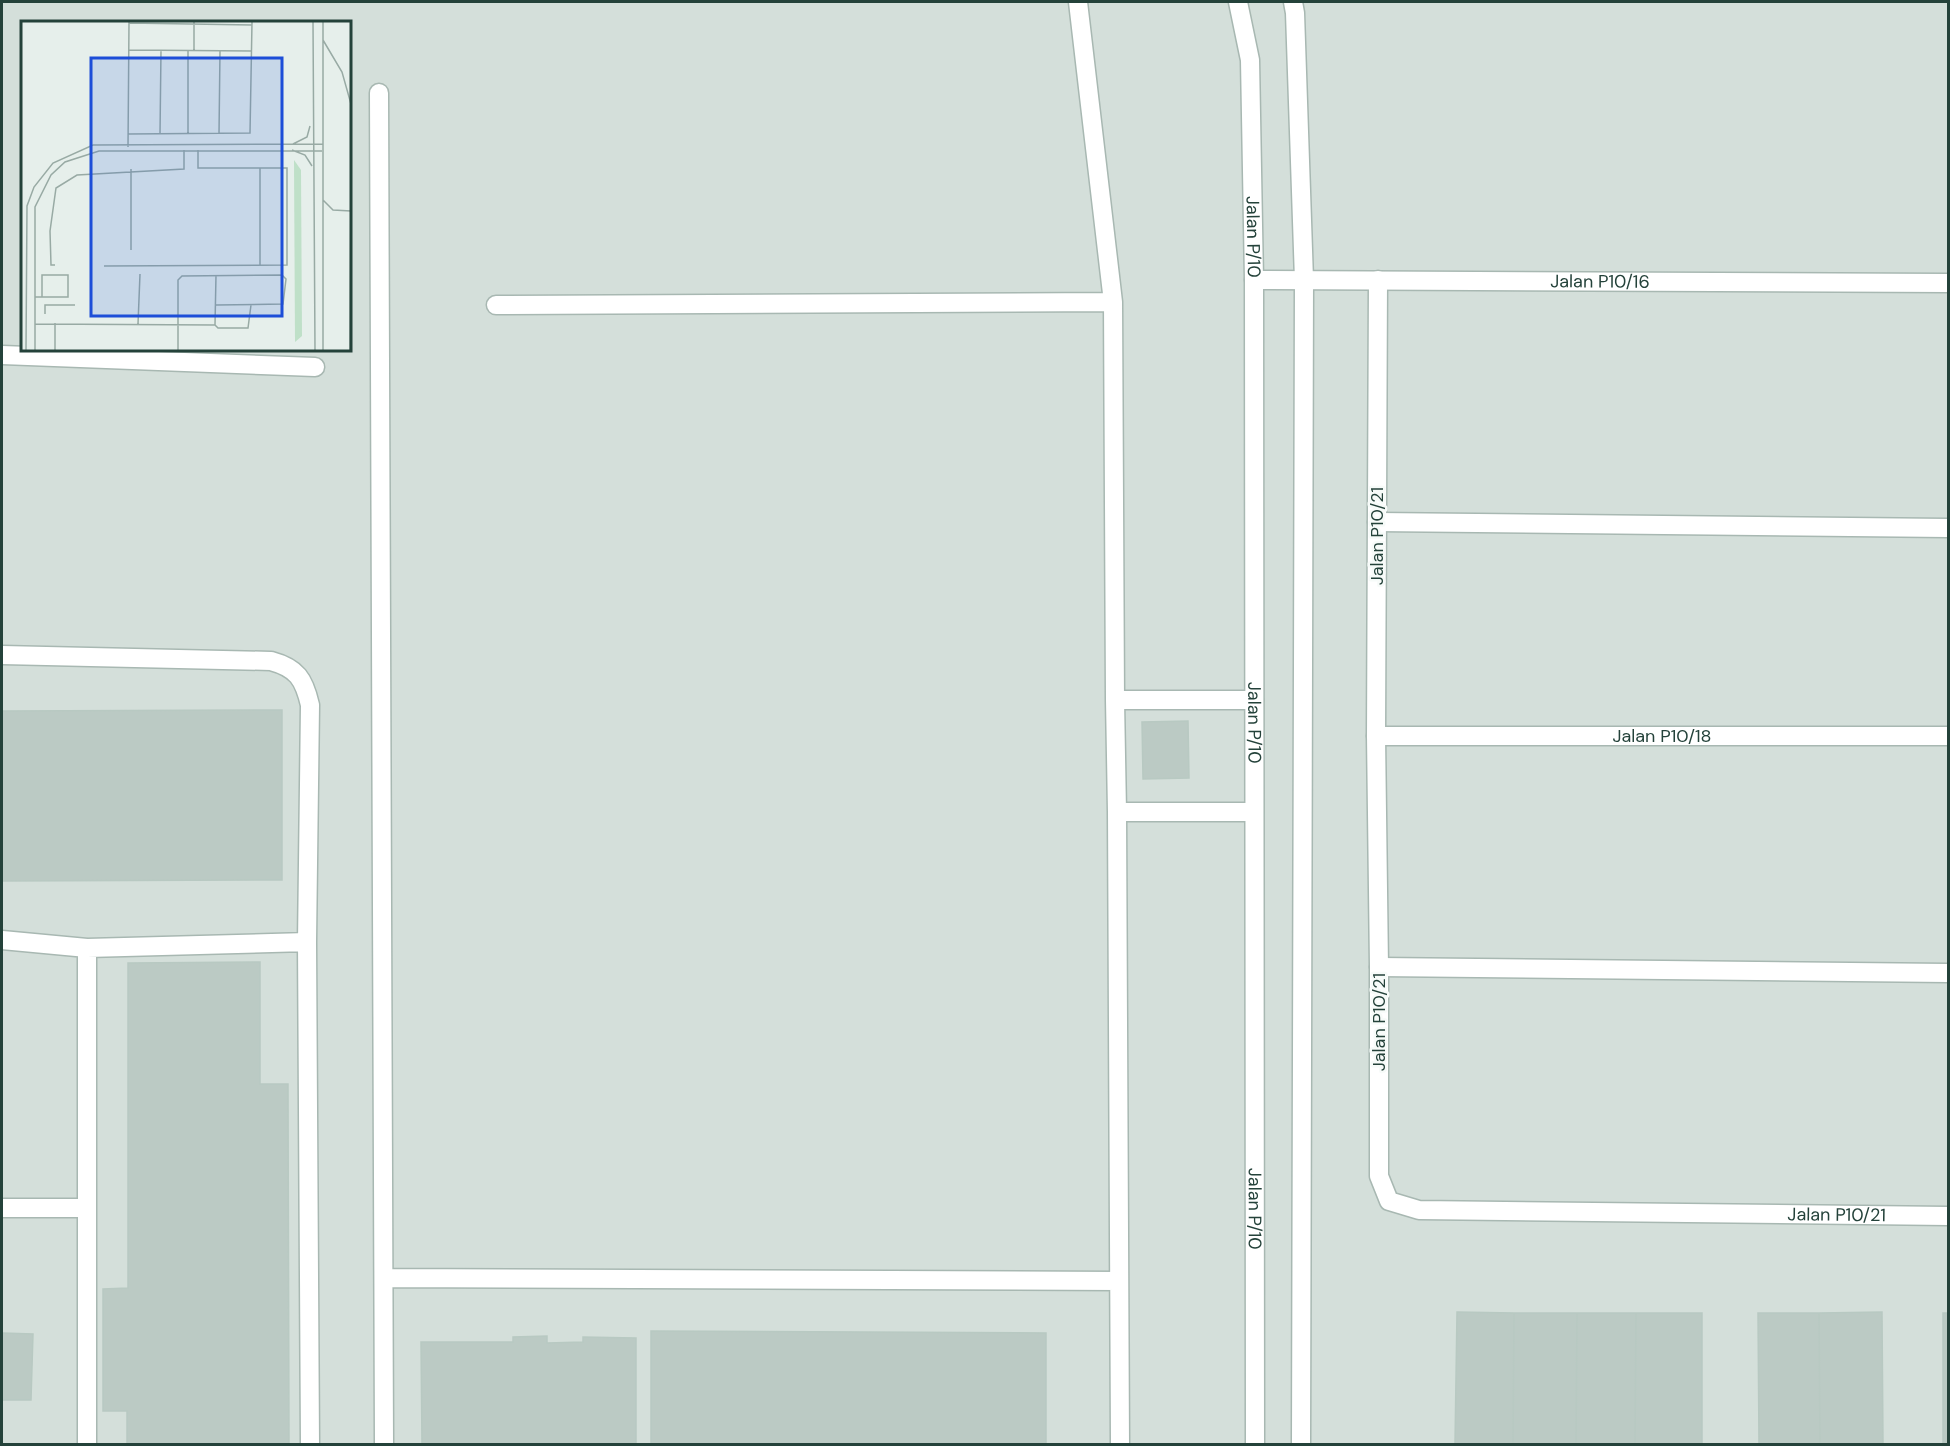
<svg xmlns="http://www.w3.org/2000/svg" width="1950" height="1446" font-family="'DM Sans',sans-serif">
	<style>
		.built { fill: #d4dfda; fill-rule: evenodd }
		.building { fill: #bbcac4; stroke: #b8c9c2; stroke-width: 1.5 }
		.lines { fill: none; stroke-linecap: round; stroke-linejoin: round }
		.service-casing { stroke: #a8b8b2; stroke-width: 21 }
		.minor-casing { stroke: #a8b8b2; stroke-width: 21 }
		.tertiary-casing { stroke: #a8b8b2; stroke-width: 21 }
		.service { stroke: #fff; stroke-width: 18 }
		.minor { stroke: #fff; stroke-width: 18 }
		.tertiary { stroke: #fff; stroke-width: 18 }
		.labels { text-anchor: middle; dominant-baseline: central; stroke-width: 5; stroke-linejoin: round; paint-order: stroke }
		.street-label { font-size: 18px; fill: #24423a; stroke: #f7fbf9 }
		.inset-road { fill: none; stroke: #98aaa4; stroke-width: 1.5 }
		.view { fill: #1d4ed8; fill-opacity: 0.15; stroke: #1d4ed8; stroke-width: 3 }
		.inset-edge { fill: none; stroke: #24423a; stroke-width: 3 }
	</style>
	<rect width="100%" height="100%" fill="#e6efeb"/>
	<path class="built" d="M 2,2 L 1948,2 L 1948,1444 L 2,1444 ZM 22,22 L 350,22 L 350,350 L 22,350 Z"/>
	<path class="building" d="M 282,710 L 282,880 L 2,881 L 2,711 Z
		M 1188,721 L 1189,778 L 1143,779 L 1142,722 Z
		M 260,962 L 260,1084 L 288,1084 L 289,1444 L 127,1444 L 127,1411 L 103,1411 L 103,1289 L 128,1288 L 128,963 Z
		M 1457,1312 L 1514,1313 L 1513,1444 L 1455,1444 Z
		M 1882,1312 L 1883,1444 L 1820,1444 L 1819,1313 Z
		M 1514,1313 L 1577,1313 L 1576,1444 L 1513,1444 Z
		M 1577,1313 L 1636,1313 L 1635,1444 L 1576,1444 Z
		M 1636,1313 L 1702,1313 L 1702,1444 L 1635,1444 Z
		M 1758,1313 L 1819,1313 L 1820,1444 L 1759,1444 Z
		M 1943,1313 L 1948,1313 L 1948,1444 L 1943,1444 Z
		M 651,1331 L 1046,1333 L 1046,1444 L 651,1444 Z
		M 2,1333 L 33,1334 L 31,1400 L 2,1400 Z
		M 547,1336 L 547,1343 L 583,1342 L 583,1337 L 636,1338 L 636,1444 L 422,1444 L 421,1342 L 513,1342 L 513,1337 Z"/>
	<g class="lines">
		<g class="service-casing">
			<path id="service" d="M 1078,2 L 1113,302 L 1115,700 L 1254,700
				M 379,93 L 384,1444
				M 496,305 L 1113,302
				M 2,355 L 315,367
				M 1377,522 L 1948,528
				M 2,655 L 271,661 C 297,668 304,679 310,705 L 307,942 L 310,1444
				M 1115,700 L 1117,812
				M 2,940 L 87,948 L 307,942
				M 1379,967 L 1948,973
				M 2,1208 L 86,1208
				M 384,1278 L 1119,1281
				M 87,1444 L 87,948
				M 1120,1444 L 1117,812 L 1254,812"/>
		</g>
		<g class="minor-casing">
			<g id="minor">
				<path id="s1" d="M 1254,280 L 1948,283"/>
				<path id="s2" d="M 1378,280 L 1376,736 L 1379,967 L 1379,1176 L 1389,1201 L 1419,1210 L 1948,1216"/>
				<path id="s3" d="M 1376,736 L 1948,736"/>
			</g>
		</g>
		<g class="tertiary-casing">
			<g id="tertiary">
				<path id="s4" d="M 1238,2 L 1250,60 L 1254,280 L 1255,1444"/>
				<path d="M 1293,2 L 1295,13 L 1304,280 L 1301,1444"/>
			</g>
		</g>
		<use href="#service" class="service"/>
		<use href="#minor" class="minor"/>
		<use href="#tertiary" class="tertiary"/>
	</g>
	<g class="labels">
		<g class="street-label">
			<text stroke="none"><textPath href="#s4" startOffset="236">Jalan P/10</textPath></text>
			<text stroke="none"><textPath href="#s1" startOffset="346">Jalan P10/16</textPath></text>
			<text transform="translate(1377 536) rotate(-90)">Jalan P10/21</text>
			<text stroke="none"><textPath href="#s4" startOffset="722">Jalan P/10</textPath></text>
			<text stroke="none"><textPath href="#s3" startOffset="286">Jalan P10/18</textPath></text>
			<text transform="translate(1379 1022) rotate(-90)">Jalan P10/21</text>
			<text stroke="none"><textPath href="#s4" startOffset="1208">Jalan P/10</textPath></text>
			<text stroke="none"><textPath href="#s2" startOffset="1372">Jalan P10/21</textPath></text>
		</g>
	</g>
	<g transform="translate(21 21)">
		<rect width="330" height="330" fill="#e6efeb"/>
		<path d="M 273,139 L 280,149 L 281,315 L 274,321 Z" fill="#bfe0c8"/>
		<path class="inset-road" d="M 173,1 L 173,29M 292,1 L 294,329M 302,1 L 302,329M 108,2 L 231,4M 302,19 L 321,51 L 330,83M 108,29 L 231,30M 167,30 L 167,113M 107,113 L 229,112 L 231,1M 139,113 L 140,29M 198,113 L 199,30M 272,123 L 286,116 L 289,105M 107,126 L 108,1M 271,129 L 284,134 L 291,145M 110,148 L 110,229M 302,179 L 312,189 L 330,190M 34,244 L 30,244 L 29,210 L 35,167 L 56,154 L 163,148 L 163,129M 239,244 L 239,147M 83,245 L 266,244 L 266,147 L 177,147 L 177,129M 195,254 L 194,304 L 197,307 L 227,307 L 230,284M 14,276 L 47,276 L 47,254 L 21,254 L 21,276M 24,293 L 24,284 L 54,284M 14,303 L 194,304M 117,303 L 119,253M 5,329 L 6,185 L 13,166 L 32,142 L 72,124 L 302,123M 14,329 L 14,186 L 30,154 L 44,141 L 78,130 L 301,130M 34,329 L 34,302M 157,329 L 157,259 L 161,255 L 261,254 L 265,258 L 262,283 L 195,284M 329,329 L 330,154"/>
		<path class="view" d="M 70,37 L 261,37 L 261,295 L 70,295 Z"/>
		<rect width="330" height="330" class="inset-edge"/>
	</g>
	<rect width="1950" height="1446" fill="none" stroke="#24423a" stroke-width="6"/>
</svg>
